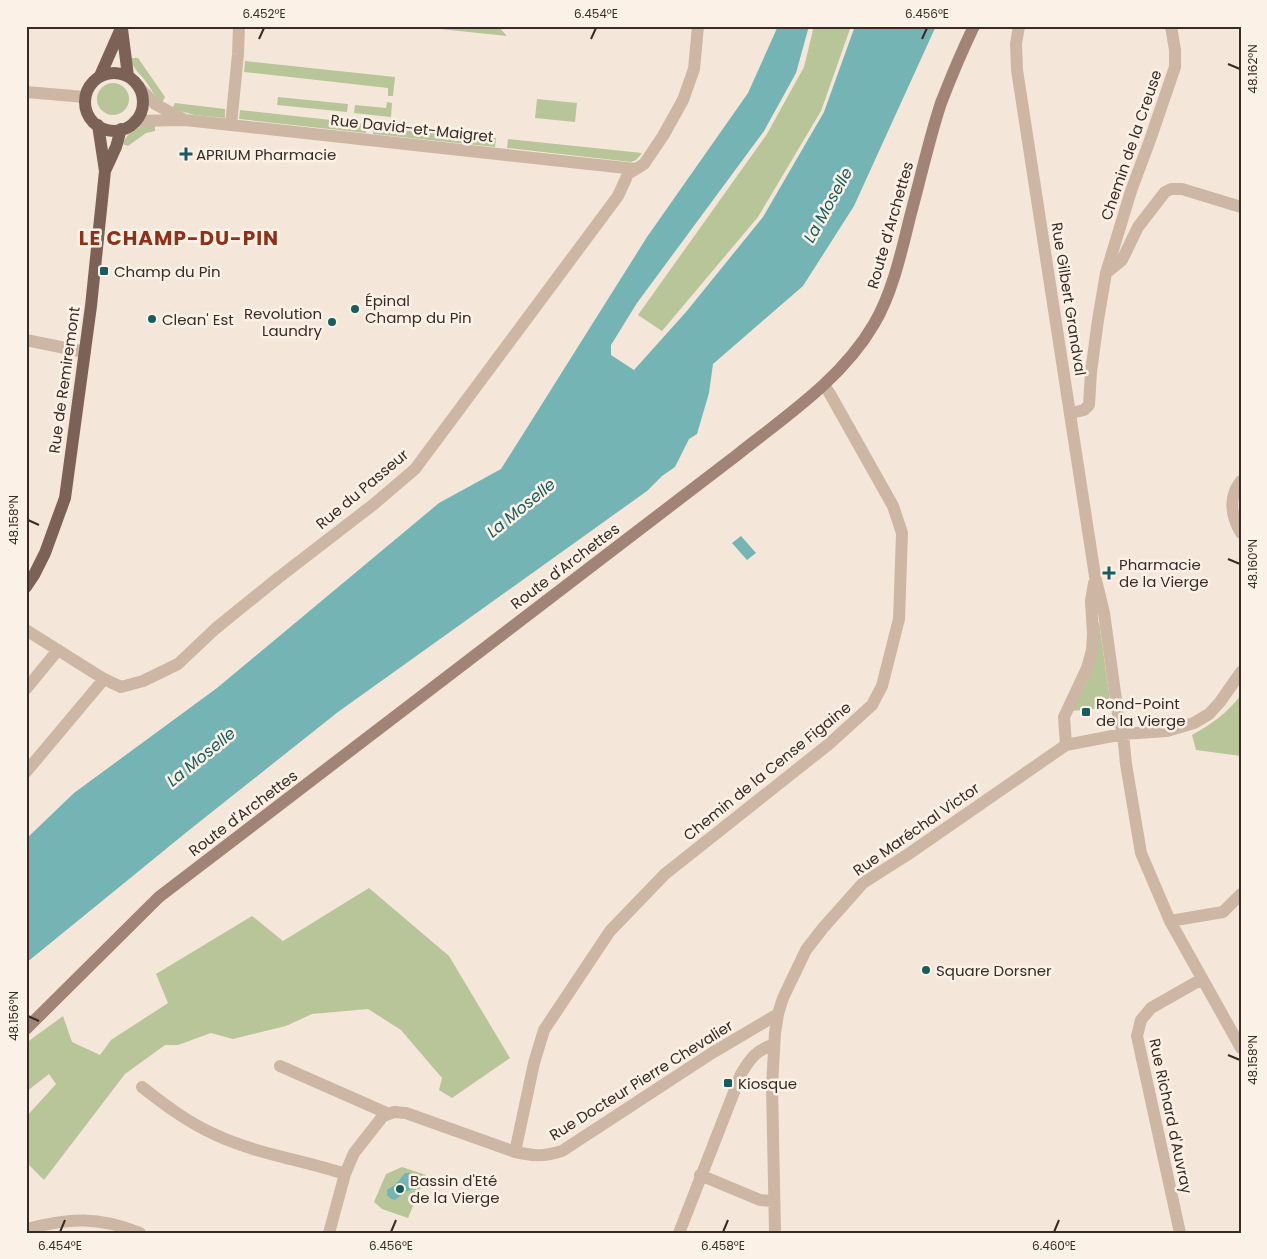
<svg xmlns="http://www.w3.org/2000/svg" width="1267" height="1259" font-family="Poppins,sans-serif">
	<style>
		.green { fill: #b7c598 }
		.water { fill: #75b4b4 }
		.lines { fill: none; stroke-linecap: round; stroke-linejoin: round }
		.street { stroke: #ceb6a4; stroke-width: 12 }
		.secondary { stroke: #a18475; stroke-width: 12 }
		.primary { stroke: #7c6156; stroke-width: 12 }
		.ticks { fill: none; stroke: #382b26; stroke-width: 2 }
		.poi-dot { fill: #175c5e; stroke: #fbf1e6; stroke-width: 2 }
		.labels { text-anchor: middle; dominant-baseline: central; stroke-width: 5; stroke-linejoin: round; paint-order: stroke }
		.street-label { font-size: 15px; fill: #382b26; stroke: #fbf1e6 }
		.poi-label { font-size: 15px; fill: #382b26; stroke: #fbf1e6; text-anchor: start }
		.water-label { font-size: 16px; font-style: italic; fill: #175c5e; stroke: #fbf1e6 }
		.district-label { font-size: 20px; font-weight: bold; letter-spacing: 1px; fill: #903017; stroke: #fbf1e6 }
		.neatline { fill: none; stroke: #382b26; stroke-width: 2 }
		.ticks-label { font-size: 12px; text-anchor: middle; fill: #382b26 }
	</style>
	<rect width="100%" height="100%" fill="#f4e7d9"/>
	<path class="green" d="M 411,26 L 498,26 L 507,36 Z
		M 814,26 L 851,26 L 821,111 L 758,217 L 662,331 L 638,315 L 767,134 L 804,67 Z
		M 130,58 L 138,58 L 165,97 L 162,103 C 152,94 152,89 144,79 C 138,72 133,68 130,58 Z
		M 245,61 L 395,77 L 393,96 L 388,96 L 388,88 L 244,72 Z
		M97 99a16 16 0 1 1 32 0a16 16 0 1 1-32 0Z
		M 278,97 L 348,104 L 347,112 L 277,105 Z
		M 537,99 L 577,103 L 575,122 L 535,118 Z
		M 387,102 L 392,103 L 391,117 L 354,113 L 355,105 L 386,108 Z
		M 175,103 L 225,109 L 225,118 L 195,115 L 172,109 Z
		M 240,110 L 367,124 L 366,133 L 239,119 Z
		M 155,124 L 155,131 L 146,133 L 128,146 L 122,144 C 130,129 139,126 155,124 Z
		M 374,124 L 496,138 L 495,147 L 373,134 Z
		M 508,139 L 642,153 L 636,160 L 631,162 L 507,148 Z
		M 1099,622 L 1111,707 L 1072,711 L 1086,684 L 1092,667 L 1097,624 Z
		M 1241,695 L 1241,756 L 1196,750 L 1192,735 C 1212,724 1227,713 1241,695 Z
		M 369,888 L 449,956 L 510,1058 L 452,1098 L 439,1090 L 442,1078 L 401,1030 L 368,1009 L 312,1014 L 286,1026 L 233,1039 L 211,1033 L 178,1045 L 165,1045 L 125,1074 L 44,1180 L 26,1162 L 26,1117 L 56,1084 L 49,1074 L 26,1092 L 26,1043 L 63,1016 L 72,1042 L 100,1055 L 111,1040 L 168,1003 L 156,974 L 252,916 L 283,941 Z
		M 402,1167 L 426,1175 L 408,1218 L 382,1209 L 374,1202 L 386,1174 Z"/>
	<path class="water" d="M 778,26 L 809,26 L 796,73 L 764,131 L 637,303 L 611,345 L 611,355 L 634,370 L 686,312 L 763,217 L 824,112 L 855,26 L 936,26 L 854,206 L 803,286 L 713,364 L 709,393 L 697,434 L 689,439 L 675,467 L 662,476 L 647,491 L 338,712 L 188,831 L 26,963 L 26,839 L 74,793 L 217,688 L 439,503 L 501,469 L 647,237 L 748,93 Z
		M 741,536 L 756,553 L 747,560 L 732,543 Z
		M 405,1173 L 411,1173 L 415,1176 L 417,1182 L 415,1188 L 405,1192 L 395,1200 L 391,1199 L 387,1195 L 387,1190 L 396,1184 Z"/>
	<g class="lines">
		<path class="street" d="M 1019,26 L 1016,44 L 1017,70 L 1095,576 L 1104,613 L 1118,714 L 1123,734 L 1126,764 L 1141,853 L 1170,921 L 1241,1048
			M 138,86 L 155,104 L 183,119
			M 26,92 L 85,97
			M 135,121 L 185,120 L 635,169
			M 231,125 L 238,54 L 239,26
			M 1106,273 L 1131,191 L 1150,140 L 1175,67 L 1175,50 L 1171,26
			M 26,340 L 85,352
			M 1071,413 L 1084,410 L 1089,405 L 1091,372 L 1098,320 L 1106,273 L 1122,260 L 1138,227 L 1165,192 L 1171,189 L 1182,189 L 1241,207
			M 1241,481 C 1228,497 1231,516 1241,533
			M 26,630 L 104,679 L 121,687 L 143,681 L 178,664 L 215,629 L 278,578 L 374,504 L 415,469 L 618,196 L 628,174 L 644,164 L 663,136 L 683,100 L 694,69 L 698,26
			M 26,689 L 58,650
			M 1066,745 L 1064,717 L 1087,668 L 1092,650 L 1093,634 L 1091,601 L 1094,583
			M 26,772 L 104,679
			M 1170,921 L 1223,912 L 1241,894
			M 280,1066 L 389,1114
			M 142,1087 C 166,1106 189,1123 216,1135 C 257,1154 303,1160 345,1174
			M 515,1152 L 534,1063 L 544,1030 L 610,931 L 665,874 L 829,744 L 872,705 L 882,686 L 899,619 L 902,533 L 893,506 L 830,394 L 824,385
			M 700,1175 L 760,1200 L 774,1201
			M 26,1229 C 69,1218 98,1216 140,1233
			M 329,1233 L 345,1174 L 354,1153 L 383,1116 L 394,1112 L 406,1113 L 515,1152 C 535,1156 542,1157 562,1151 L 712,1053 L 778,1014
			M 679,1233 L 741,1074 C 751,1057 756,1051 774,1044
			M 775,1233 L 772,1086 L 775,1033 L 778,1014 L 783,998 L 806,950 L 823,928 L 863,883 L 907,855 L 1066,745 L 1123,734 L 1167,731 L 1194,723 L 1209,714 L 1220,702 L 1241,672
			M 1180,1233 L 1137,1036 L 1141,1020 L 1151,1008 L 1202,979"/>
		<path class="secondary" d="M 26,1029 L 159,897 L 737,455 C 786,416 842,379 874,324 C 893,292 902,249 911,213 C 921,177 929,139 941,103 C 951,77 962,51 974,26"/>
		<path class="primary" d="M 122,29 L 128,76
			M85 102a29 29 0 1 1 58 0a29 29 0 1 1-58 0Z
			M 100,76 L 122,26
			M 105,171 L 116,147 L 121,129
			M 26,587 L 34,575 L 45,553 L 65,498 L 91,306 L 105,171 L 98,125"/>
	</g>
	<path class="ticks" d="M 259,39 L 264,28M 591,39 L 596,28M 922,39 L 927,28M 1228,64 L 1240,69M 28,520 L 39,525M 1228,559 L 1240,564M 28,1016 L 39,1021M 1228,1055 L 1240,1060M 60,1232 L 65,1220M 391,1232 L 396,1220M 723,1232 L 728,1220M 1054,1232 L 1059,1220"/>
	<g class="poi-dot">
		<path d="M183.5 146.5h5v5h5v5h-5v5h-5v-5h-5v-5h5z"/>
		<rect x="99" y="266" width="10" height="10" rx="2.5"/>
		<circle cx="355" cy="309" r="5"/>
		<circle cx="152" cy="319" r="5"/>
		<circle cx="332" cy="322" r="5"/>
		<path d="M1106.5 565.5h5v5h5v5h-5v5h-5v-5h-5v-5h5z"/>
		<rect x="1081" y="707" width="10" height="10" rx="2.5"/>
		<circle cx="926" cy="970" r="5"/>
		<rect x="723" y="1078" width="10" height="10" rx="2.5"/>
		<circle cx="400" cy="1189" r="5"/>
	</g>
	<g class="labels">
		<g class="street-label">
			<text transform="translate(412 128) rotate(6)">Rue David-et-Maigret</text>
			<text transform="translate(1131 145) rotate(-71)">Chemin de la Creuse</text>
			<text transform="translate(890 225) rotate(-74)">Route d'Archettes</text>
			<text transform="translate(1069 299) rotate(81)">Rue Gilbert Grandval</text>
			<text transform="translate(64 380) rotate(-82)">Rue de Remiremont</text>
			<text transform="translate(362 489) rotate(-40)">Rue du Passeur</text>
			<text transform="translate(565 566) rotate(-37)">Route d'Archettes</text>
			<text transform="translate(767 771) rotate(-39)">Chemin de la Cense Figaine</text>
			<text transform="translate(243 813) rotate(-37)">Route d'Archettes</text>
			<text transform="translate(916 829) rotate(-35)">Rue Maréchal Victor</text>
			<text transform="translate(641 1080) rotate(-32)">Rue Docteur Pierre Chevalier</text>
			<text transform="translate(1171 1116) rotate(78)">Rue Richard d'Auvray</text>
		</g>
		<g class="poi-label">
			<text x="196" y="154">APRIUM Pharmacie</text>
			<text x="114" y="271">Champ du Pin</text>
			<text x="365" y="300">Épinal<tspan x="365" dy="17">Champ du Pin</tspan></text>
			<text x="322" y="313" text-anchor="end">Revolution<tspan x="322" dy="17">Laundry</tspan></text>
			<text x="162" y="319">Clean' Est</text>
			<text x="1119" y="564">Pharmacie<tspan x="1119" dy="17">de la Vierge</tspan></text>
			<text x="1096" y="703">Rond-Point<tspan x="1096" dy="17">de la Vierge</tspan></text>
			<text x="936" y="970">Square Dorsner</text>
			<text x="738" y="1083">Kiosque</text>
			<text x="410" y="1180">Bassin d'Eté<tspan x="410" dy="17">de la Vierge</tspan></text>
		</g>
		<g class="water-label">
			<text transform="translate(828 205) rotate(-61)">La Moselle</text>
			<text transform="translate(521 508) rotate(-39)">La Moselle</text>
			<text transform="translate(201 757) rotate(-39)">La Moselle</text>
		</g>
		<g class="district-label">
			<text x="179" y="238">LE CHAMP-DU-PIN</text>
		</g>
	</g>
	<rect width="1267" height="1259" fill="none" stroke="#fbf1e6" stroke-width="55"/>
	<rect x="28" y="28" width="1212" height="1204" class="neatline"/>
	<g class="ticks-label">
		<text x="264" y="18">6.452°E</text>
		<text x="596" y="18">6.454°E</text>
		<text x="927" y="18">6.456°E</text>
		<text transform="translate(1253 69) rotate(-90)" y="4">48.162°N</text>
		<text transform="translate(14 520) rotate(-90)" y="4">48.158°N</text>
		<text transform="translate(1253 564) rotate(-90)" y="4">48.160°N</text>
		<text transform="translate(14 1016) rotate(-90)" y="4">48.156°N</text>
		<text transform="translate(1253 1060) rotate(-90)" y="4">48.158°N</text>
		<text x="60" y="1250">6.454°E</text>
		<text x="391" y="1250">6.456°E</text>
		<text x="723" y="1250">6.458°E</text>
		<text x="1054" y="1250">6.460°E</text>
	</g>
</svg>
